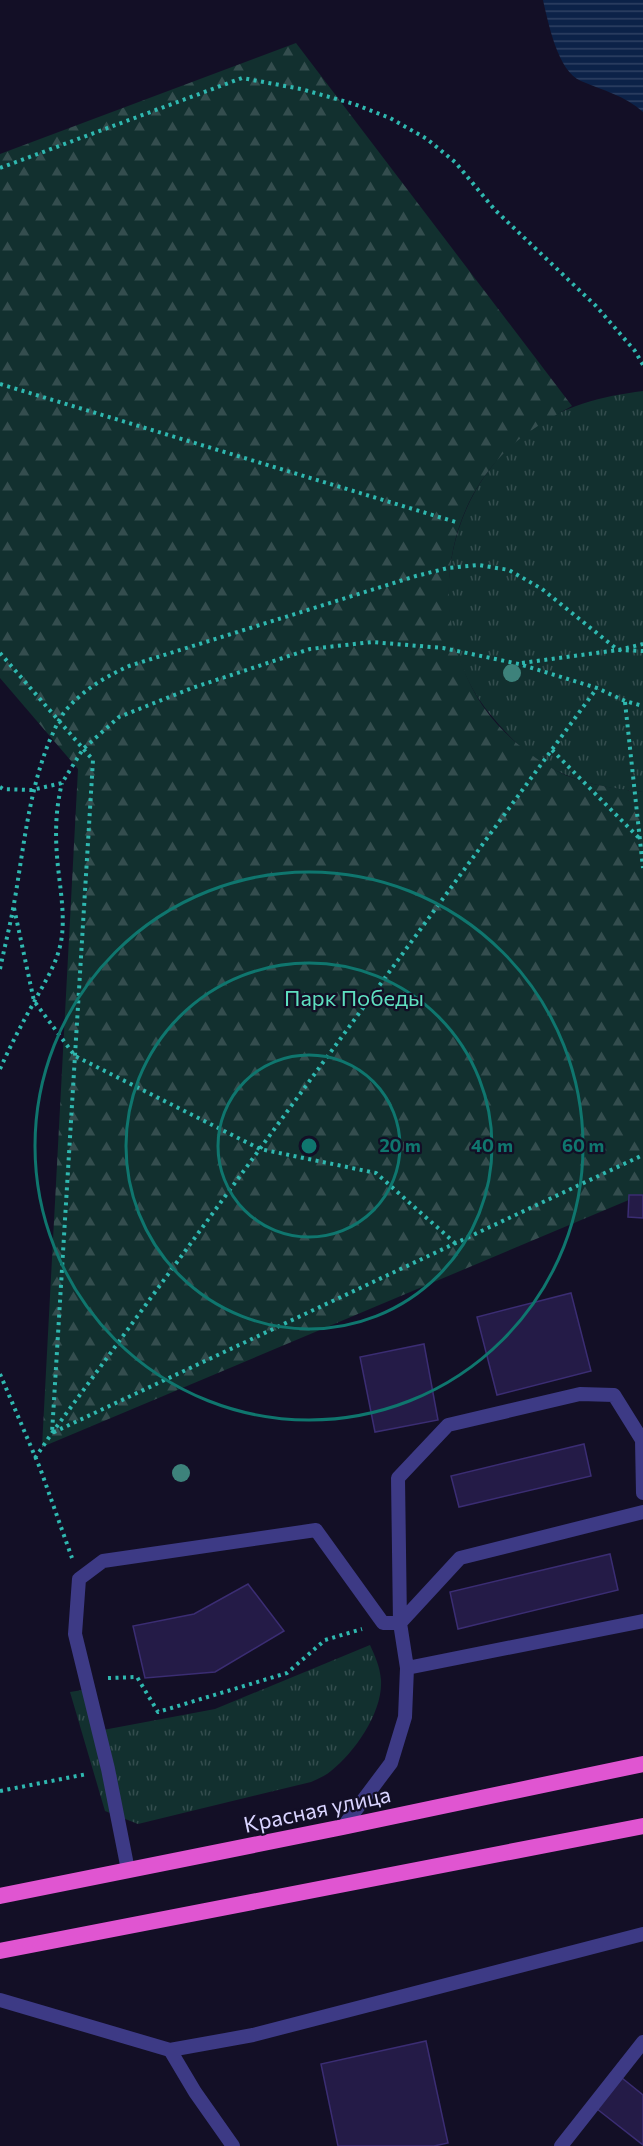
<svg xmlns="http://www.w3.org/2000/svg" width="643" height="2146" font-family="Commissioner,sans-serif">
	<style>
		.grass { fill: url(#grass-tufts) }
		.forest { fill: url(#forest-firs) }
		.water { fill: url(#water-rules) }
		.building { fill: #241b47; stroke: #3b2d73; stroke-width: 1.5 }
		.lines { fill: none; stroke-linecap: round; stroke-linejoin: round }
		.path { stroke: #2fb8b0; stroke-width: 4; stroke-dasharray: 3 4.5; stroke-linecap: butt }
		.service { stroke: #3d3a85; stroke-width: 14 }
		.trunk { stroke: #e055d1; stroke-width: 16 }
		.tree { fill: #3d827b }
		.ring { fill: none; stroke: #0f766e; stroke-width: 3 }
		.labels { text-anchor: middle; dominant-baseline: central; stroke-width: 4.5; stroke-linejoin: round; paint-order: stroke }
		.park-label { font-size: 22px; fill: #5fe0c0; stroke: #130f26 }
		.street-label { font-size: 22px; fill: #d9d4ff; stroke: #130f26 }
		.centre { fill: #0f766e; stroke: #130f26; stroke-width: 3 }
		.ring-label { font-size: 18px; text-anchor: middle; font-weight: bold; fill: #0f766e; stroke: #130f26; stroke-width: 4.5; stroke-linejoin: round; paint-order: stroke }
	</style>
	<defs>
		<pattern id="grass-tufts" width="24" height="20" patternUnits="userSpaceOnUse" patternTransform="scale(1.5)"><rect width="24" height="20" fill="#12302f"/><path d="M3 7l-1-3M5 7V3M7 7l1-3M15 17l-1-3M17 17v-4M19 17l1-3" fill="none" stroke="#344d4e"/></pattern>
		<pattern id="forest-firs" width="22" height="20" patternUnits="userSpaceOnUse" patternTransform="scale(1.5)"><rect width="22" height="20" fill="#12302f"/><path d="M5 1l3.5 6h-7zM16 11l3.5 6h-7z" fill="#344d4e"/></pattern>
		<pattern id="water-rules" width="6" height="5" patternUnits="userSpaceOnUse" patternTransform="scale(1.5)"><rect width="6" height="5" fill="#0c2248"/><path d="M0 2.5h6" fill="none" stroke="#2f4163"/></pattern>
	</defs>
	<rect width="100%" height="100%" fill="#130f26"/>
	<path class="grass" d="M 643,391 L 643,792 C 613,789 588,785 559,772 C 531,760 509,737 490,714 C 421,630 441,495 528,431 C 563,406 602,396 643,391 Z
		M 370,1645 C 375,1656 380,1667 381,1680 C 383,1712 355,1752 331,1771 C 325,1776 318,1779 311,1782 L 138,1824 L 105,1811 L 70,1692 L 95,1688 L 103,1730 L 215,1709 Z"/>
	<path class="forest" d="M 296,43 L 572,406 C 547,420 522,434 502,455 C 439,521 433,624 479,700 C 494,725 519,747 543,763 C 573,783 609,788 643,792 L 643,1194 L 42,1447 L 78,769 L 0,678 L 0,154 Z"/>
	<path class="water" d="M 543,0 L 643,0 L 643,112 C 626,96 602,90 581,81 C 558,72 548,22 543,0 Z"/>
	<path class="building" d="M 629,1195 L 643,1195 L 643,1218 L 628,1217 Z
		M 571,1293 L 591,1371 L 497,1395 L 477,1317 Z
		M 424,1344 L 438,1420 L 375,1432 L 360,1357 Z
		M 584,1444 L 591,1476 L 459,1507 L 451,1476 Z
		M 610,1554 L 618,1590 L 458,1629 L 450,1592 Z
		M 248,1584 L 284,1631 L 215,1672 L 145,1678 L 133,1626 L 194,1614 Z
		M 426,2041 L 448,2143 L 434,2146 L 338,2146 L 321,2064 Z
		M 622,2078 L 643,2095 L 643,2145 L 597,2109 Z"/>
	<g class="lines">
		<path class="path" d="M 0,168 L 242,78 L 301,89 L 354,104 L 390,118 L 427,139 L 455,162 L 495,210 L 596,306 L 635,351 L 643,365
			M 0,384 L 459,523
			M 0,653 L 93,760 L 52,1433 L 643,1155
			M 522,663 L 618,650 L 643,644
			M 625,702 L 643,868
			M 552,750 L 640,839
			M 0,787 L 3,789 L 32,790 L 62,783 L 83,749 L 119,717 L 192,688 L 310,649 L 372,642 L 443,648 L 519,664 L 597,688 L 625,701 L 643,706
			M 14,908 L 34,1001 L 75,1056 L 260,1149 L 376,1173 L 456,1244
			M 0,969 C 5,945 11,922 15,898 C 24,845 29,792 49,742 C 54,731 58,720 66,710 C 83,690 105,677 129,666 L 416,576 L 448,568 L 479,565 L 509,570 L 542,589 L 618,650 L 643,651
			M 0,1069 C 10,1047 21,1025 33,1004 C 44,983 56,966 61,942 C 66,914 59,884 57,856 C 55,831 56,807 62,783
			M 0,1374 L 40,1468 L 72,1558
			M 35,1458 L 52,1433 L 597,688
			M 108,1678 L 137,1677 L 158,1712 L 287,1673 L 325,1640 L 362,1629
			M 0,1791 L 87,1774"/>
		<path class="service" d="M 407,1668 L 643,1621
			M 343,1827 L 391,1763 L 405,1717 L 407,1668 L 400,1623 L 398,1478 L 448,1425 L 580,1394 L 614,1395 L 642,1440 L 643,1493
			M 128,1870 L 108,1769 L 75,1634 L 79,1579 L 103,1561 L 316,1530 L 383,1623 L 400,1623 L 460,1558 L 643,1512
			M 0,2000 L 170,2050 L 253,2035 L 643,1934
			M 170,2050 L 195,2092 L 233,2146
			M 561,2146 L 643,2042"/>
		<path class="trunk" d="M 0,1896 L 343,1827 L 643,1764
			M 0,1951 L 643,1826"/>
	</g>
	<g class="tree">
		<circle cx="512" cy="673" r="9"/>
		<circle cx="181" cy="1473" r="9"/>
	</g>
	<g class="ring">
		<circle cx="309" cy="1146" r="91"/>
		<circle cx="309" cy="1146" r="183"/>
		<circle cx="309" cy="1146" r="274"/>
	</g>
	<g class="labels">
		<g class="park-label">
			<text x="354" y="997">Парк Победы</text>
		</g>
		<g class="street-label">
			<text transform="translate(317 1809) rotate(-12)">Красная улица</text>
		</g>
	</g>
	<circle cx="309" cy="1146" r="9" class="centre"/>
	<g class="ring-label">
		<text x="400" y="1152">20 m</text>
		<text x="492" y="1152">40 m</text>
		<text x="583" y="1152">60 m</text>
	</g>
</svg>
